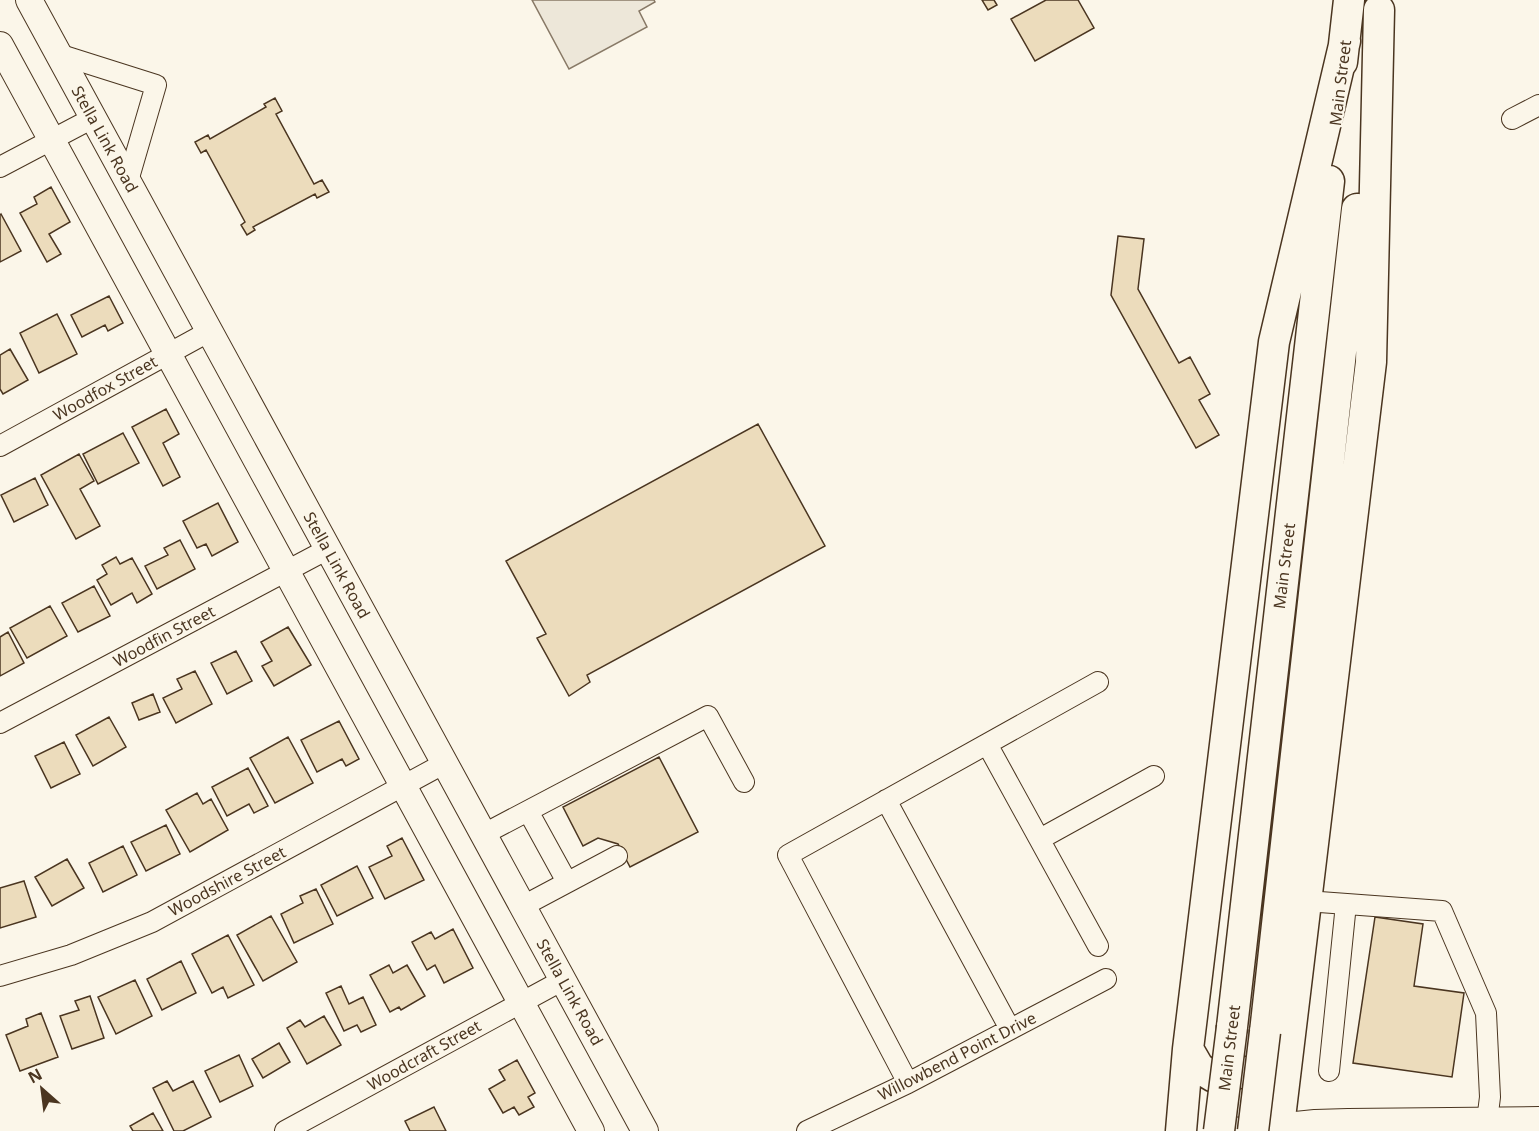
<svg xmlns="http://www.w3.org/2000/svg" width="1539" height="1131" font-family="'Noto Sans',sans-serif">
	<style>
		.parking { fill: #ede7d9; stroke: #887966; stroke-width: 1.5 }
		.building { fill: #ecdcbc; stroke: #4a3520; stroke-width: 1.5 }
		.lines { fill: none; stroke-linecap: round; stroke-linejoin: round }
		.minor-casing { stroke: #4a3520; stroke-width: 22 }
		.major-casing { stroke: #4a3520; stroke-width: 28 }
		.highway-casing { stroke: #4a3520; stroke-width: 33 }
		.minor { stroke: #fbf6e9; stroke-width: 20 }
		.major { stroke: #fbf6e9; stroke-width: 26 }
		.highway { stroke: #fbf6e9; stroke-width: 30 }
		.highway-bridge-casing { stroke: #4a3520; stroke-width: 33; stroke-linecap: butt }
		.highway-bridge { stroke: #fbf6e9; stroke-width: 30 }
		.labels { text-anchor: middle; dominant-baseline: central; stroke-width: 4.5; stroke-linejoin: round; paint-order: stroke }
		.street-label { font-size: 16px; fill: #4a3520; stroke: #fbf6e9 }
	</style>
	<rect width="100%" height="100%" fill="#fbf6e9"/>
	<path class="parking" d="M 532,0 L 654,0 L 655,2 L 639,11 L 647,27 L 569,69 Z"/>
	<path class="building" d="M 982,0 L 994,0 L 997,5 L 988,10 Z
		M 1046,0 L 1078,0 L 1094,28 L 1035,61 L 1011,19 Z
		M 275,98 L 282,111 L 276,114 L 314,184 L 322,180 L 329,192 L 317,198 L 315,194 L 253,227 L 255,230 L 247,235 L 241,225 L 245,222 L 206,150 L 201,153 L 195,142 L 208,135 L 210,139 L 266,107 L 264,104 Z
		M 51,187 L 70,222 L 49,234 L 61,254 L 47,262 L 20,213 L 37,204 L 34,197 Z
		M 1,214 L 21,251 L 0,262 L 0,215 Z
		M 1118,236 L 1144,239 L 1138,289 L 1179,363 L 1190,357 L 1210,394 L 1199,400 L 1219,435 L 1196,448 L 1111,295 Z
		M 109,296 L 123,323 L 108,331 L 105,325 L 82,337 L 71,315 Z
		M 57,314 L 77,354 L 39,373 L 20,333 Z
		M 10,349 L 28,380 L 3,394 L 0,389 L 0,355 Z
		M 166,409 L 179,434 L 163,443 L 180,477 L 163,486 L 132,427 Z
		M 758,424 L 825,546 L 587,675 L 590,682 L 569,696 L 537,638 L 546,634 L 506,561 Z
		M 123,433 L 139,463 L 98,484 L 83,454 Z
		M 79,454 L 94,481 L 80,489 L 100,526 L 76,539 L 41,475 Z
		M 35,478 L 48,505 L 14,522 L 1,495 Z
		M 218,503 L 238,542 L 212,556 L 206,544 L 197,548 L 183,521 Z
		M 180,540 L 195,569 L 157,589 L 145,566 L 168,555 L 164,548 Z
		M 116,557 L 120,564 L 132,558 L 152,594 L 137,603 L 132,593 L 111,605 L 97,580 L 107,574 L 102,565 Z
		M 94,586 L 110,616 L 78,632 L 62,603 Z
		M 50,606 L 67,636 L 27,658 L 10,628 Z
		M 288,627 L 311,665 L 274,686 L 262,666 L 272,661 L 261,642 Z
		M 8,632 L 24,663 L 0,676 L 0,637 Z
		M 236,651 L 252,681 L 227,694 L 211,663 Z
		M 195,671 L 212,704 L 176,723 L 163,698 L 182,689 L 177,679 Z
		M 153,694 L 160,712 L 139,720 L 132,703 Z
		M 109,717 L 126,747 L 93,766 L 76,735 Z
		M 339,721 L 359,759 L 346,766 L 342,759 L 317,772 L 301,740 Z
		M 288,737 L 313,783 L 275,803 L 250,758 Z
		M 64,742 L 80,774 L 51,788 L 35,756 Z
		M 659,757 L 698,832 L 630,867 L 618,844 L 598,838 L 583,846 L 563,807 Z
		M 248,768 L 268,806 L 254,813 L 249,804 L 227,816 L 212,787 Z
		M 197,793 L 203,804 L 211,799 L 228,830 L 190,852 L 166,810 Z
		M 166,825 L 180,854 L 146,871 L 131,842 Z
		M 402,838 L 424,880 L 385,899 L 369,867 L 392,856 L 387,846 Z
		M 123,846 L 137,875 L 103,892 L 89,863 Z
		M 67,859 L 84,888 L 52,906 L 35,877 Z
		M 357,866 L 373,898 L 337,916 L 321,885 Z
		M 24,881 L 36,917 L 0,928 L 0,888 Z
		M 316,889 L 333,924 L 294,943 L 281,914 L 303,903 L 300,896 Z
		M 271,916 L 297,962 L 263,981 L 237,935 Z
		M 1375,917 L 1423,924 L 1414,986 L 1464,993 L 1452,1077 L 1353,1063 Z
		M 453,929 L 473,968 L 444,983 L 435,965 L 427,970 L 412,942 L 431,932 L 435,939 Z
		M 228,935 L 254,985 L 228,998 L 223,987 L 212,993 L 192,954 Z
		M 181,961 L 196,993 L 162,1010 L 147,979 Z
		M 389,965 L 393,973 L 407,965 L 425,996 L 401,1010 L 399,1007 L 390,1012 L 370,975 Z
		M 135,980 L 152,1016 L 116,1034 L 98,997 Z
		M 341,986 L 349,1004 L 363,997 L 376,1025 L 361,1032 L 357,1025 L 344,1031 L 326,993 Z
		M 90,996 L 104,1038 L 72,1049 L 60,1016 L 79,1010 L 75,1001 Z
		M 41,1013 L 58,1057 L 20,1071 L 6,1035 L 28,1026 L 26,1019 Z
		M 324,1016 L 341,1045 L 307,1064 L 287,1028 L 300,1020 L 305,1027 Z
		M 279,1043 L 290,1062 L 263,1078 L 252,1059 Z
		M 239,1055 L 253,1086 L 220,1102 L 205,1071 Z
		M 517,1060 L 535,1093 L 528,1097 L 534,1107 L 519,1115 L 514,1107 L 503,1113 L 489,1089 L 505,1080 L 499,1070 Z
		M 167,1081 L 173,1091 L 193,1081 L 211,1117 L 183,1131 L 174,1131 L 153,1088 Z
		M 434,1107 L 446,1131 L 410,1131 L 405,1121 Z
		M 153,1113 L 163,1131 L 133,1131 L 130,1126 Z"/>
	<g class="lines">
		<g class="minor-casing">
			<path id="minor" d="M 58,54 L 156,85 L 128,181
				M 1512,119 L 1539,105
				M 0,167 L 93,118
				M 0,446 L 210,331
				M 0,723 L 328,549
				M 987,744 L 1098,946
				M 886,800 L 1010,1029
				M 528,811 L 567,882
				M 484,834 L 708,716 L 744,782
				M 1040,839 L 1154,776
				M 1306,901 L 1442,911 L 1486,1013 L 1490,1097 L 1487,1121
				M 523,906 L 617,856
				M 0,976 L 71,955 L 152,922 L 445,763
				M 1329,1071 L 1346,904
				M 908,1083 L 788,855 L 1098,682
				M 285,1131 L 563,980
				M 807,1131 L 908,1083 L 1106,979"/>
		</g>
		<g class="major-casing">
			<path id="major" d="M 29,0 L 645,1131
				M 0,45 L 591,1131
				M 1234,1131 L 1315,1123 L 1348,1122 L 1539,1120"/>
		</g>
		<g class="highway-casing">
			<path id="highway" d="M 1342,62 L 1349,0
				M 1232,1027 L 1329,181
				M 1265,1032 L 1357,209
				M 1188,1049 L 1199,1068 L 1214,1077 L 1266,1069 L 1281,1058
				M 1279,1126 L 1371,362 L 1379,10
				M 1181,1131 L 1188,1049 L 1274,342 L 1345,41"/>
		</g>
		<use href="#minor" class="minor"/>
		<use href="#major" class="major"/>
		<use href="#highway" class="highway"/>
		<g class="highway-bridge-casing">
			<path id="highway-bridge" d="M 1219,1131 L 1232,1027
				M 1253,1131 L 1265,1032"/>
		</g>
		<use href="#highway-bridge" class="highway-bridge"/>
	</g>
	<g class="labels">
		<g class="street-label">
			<text transform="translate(1340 83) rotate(-83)">Main Street</text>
			<text transform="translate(105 139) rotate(61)">Stella Link Road</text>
			<text transform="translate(105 388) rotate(-29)">Woodfox Street</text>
			<text transform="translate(337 565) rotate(61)">Stella Link Road</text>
			<text transform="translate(1284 566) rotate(-83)">Main Street</text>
			<text transform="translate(164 636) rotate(-28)">Woodfin Street</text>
			<text transform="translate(227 881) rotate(-28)">Woodshire Street</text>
			<text transform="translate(570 992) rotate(61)">Stella Link Road</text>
			<text transform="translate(1229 1048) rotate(-83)">Main Street</text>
			<text transform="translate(424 1055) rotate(-29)">Woodcraft Street</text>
			<text transform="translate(957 1056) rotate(-27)">Willowbend Point Drive</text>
		</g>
	</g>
	<g transform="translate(42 1089) rotate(332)" stroke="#fbf6e9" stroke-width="4.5" paint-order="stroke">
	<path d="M0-4.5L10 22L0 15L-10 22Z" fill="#4a3520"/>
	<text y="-9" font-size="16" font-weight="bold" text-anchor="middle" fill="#4a3520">N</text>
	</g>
</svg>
